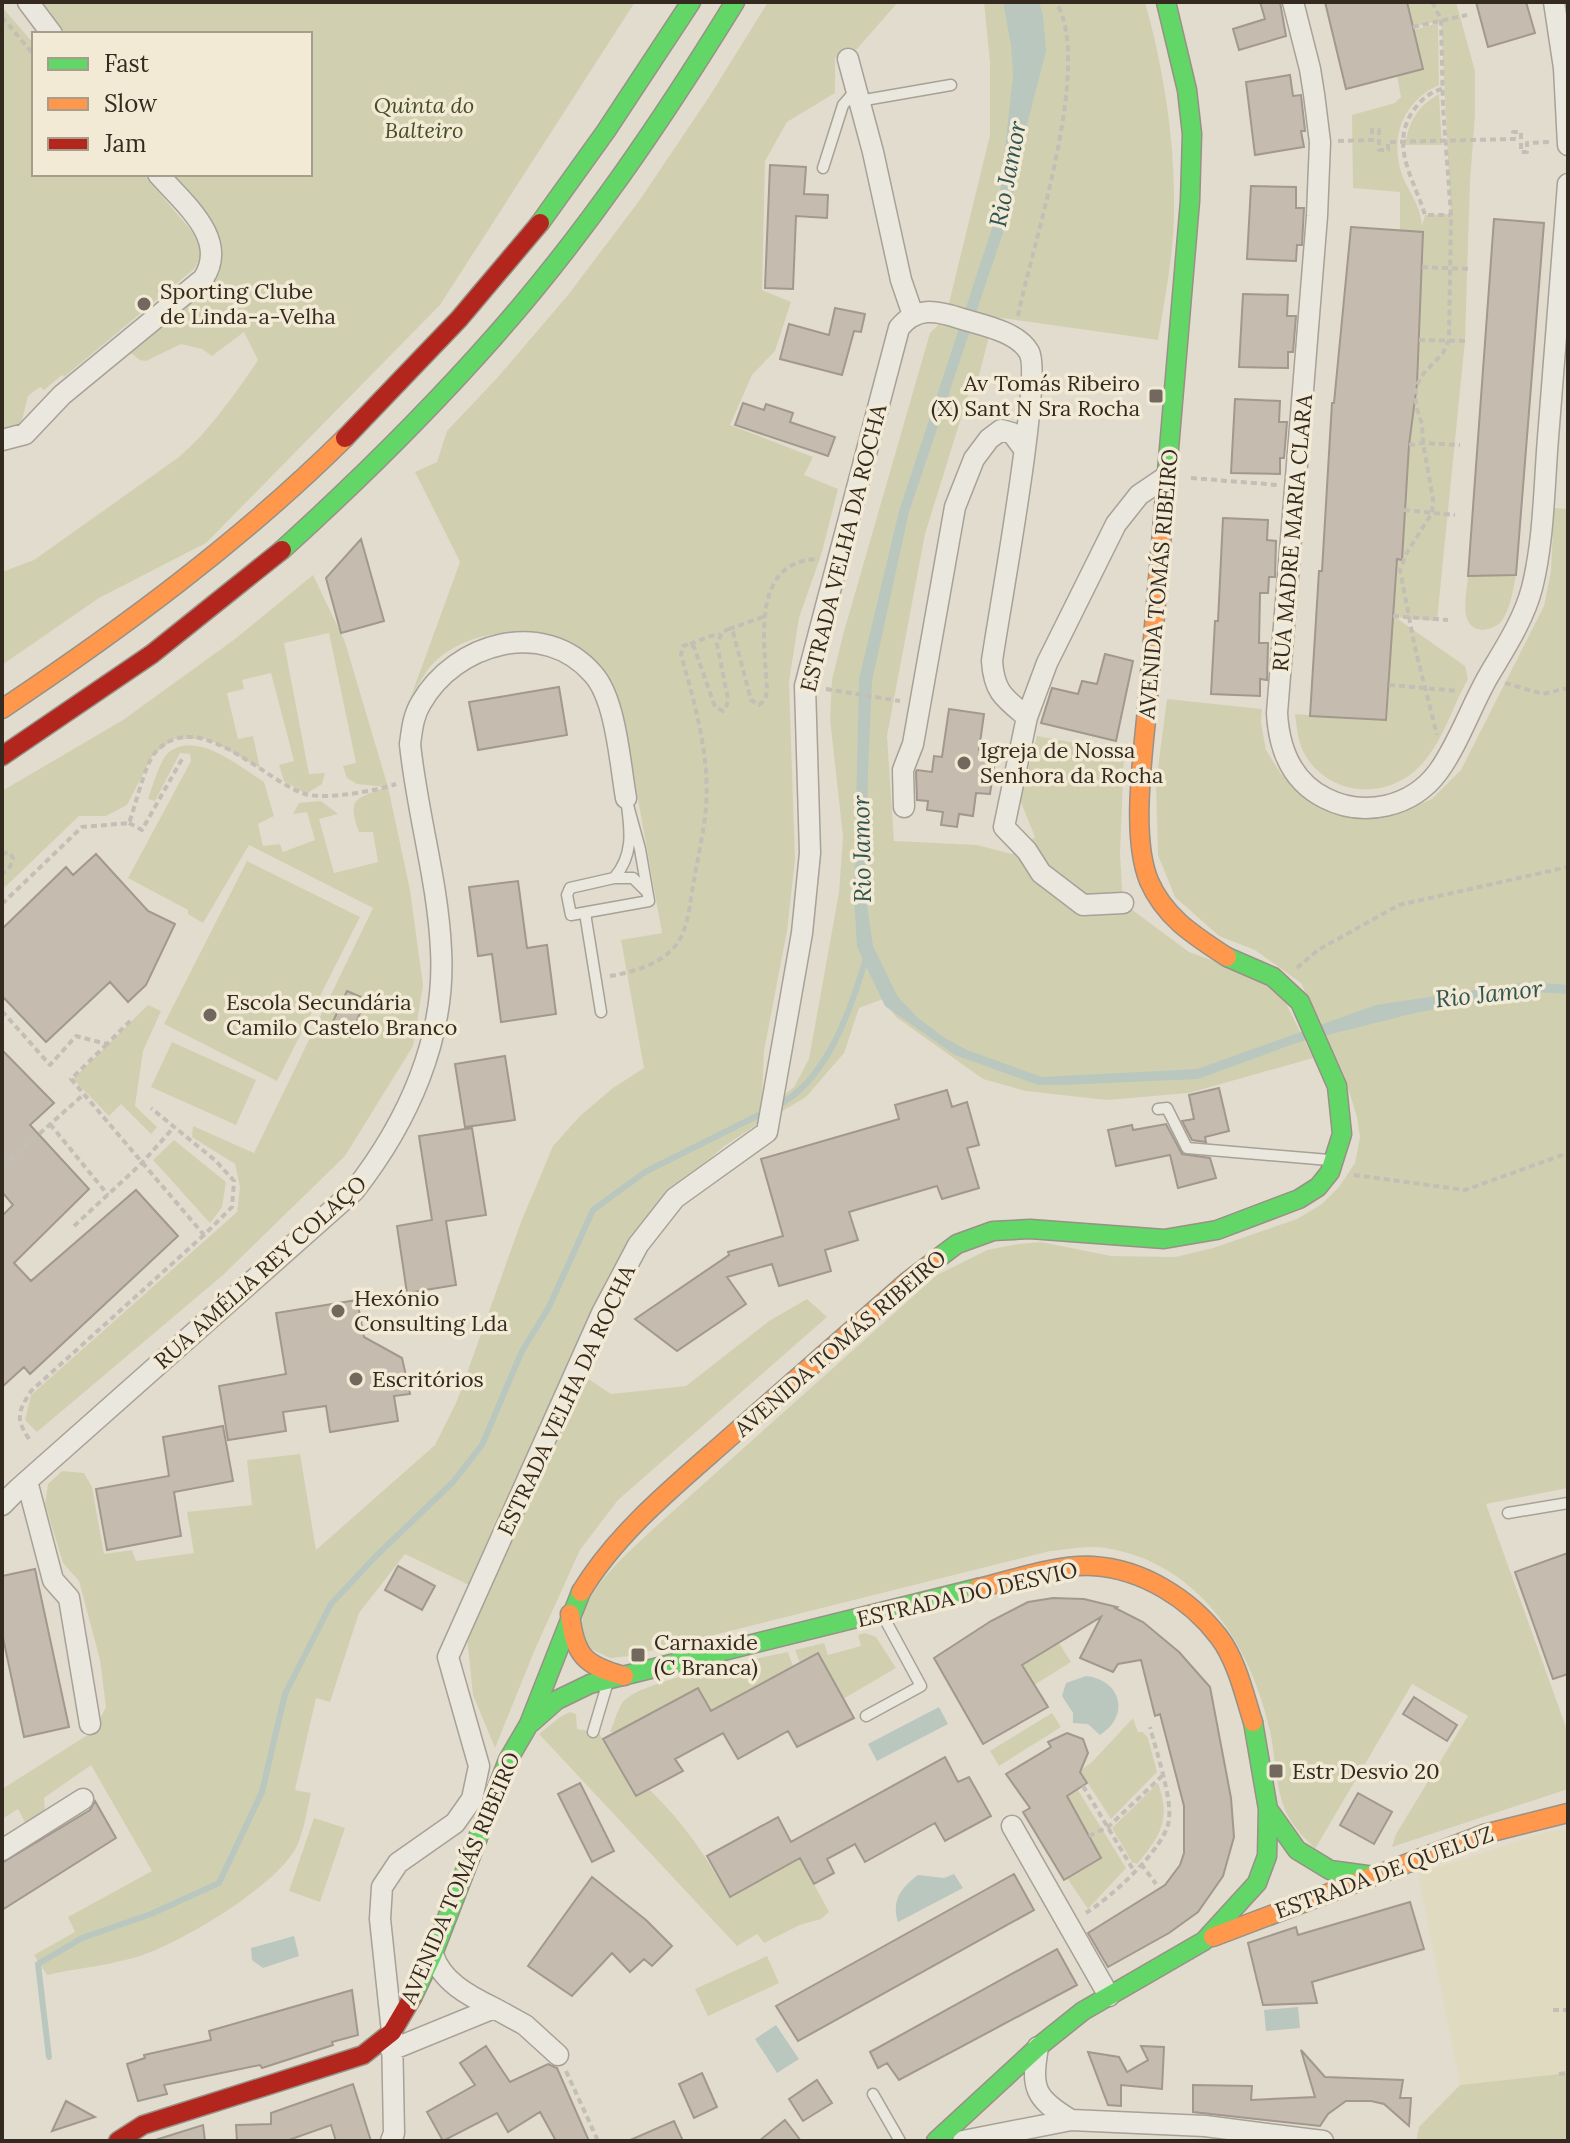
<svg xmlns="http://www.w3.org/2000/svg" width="1570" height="2143" viewBox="0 0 1570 2143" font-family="Lora,serif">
  <rect width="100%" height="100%" fill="#e2dcce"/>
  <path fill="#e0dac0" d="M1568 1829V2073L1460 2085 1418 1874 1550 1831Z"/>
  <path fill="#d0d0b1" d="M42 2H635L440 305 206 543 99 598 2 665V572L34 560 179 457C211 429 234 395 258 360L244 332 212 356 202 349 181 344 146 361 140 360 131 353V347L209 285C242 246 196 205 172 174H310V34H66Z
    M768 2H898L857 49 835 58V93L787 122 765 161 762 290 791 302 775 351 752 375 730 425 813 457 804 475 838 489 822 552 799 618 789 682 795 859 787 931 764 1051 761 1122 723 1147 660 1203 471 1586 405 1554 359 1613 330 1702 316 1698 295 1790 311 1793C307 1810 304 1830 297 1846 278 1885 184 1941 143 1955 113 1965 78 1968 47 1975L34 1955 75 1932 68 1917 152 1871 91 1765 44 1798 45 1812 26 1824 18 1809 2 1819V1789L94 1731 106 1707 100 1660 79 1581 63 1563 45 1504 48 1484 62 1471 84 1473 92 1487 104 1554 132 1550 136 1561 194 1553 187 1512 252 1505 247 1460 300 1454 316 1550 435 1445 457 1401 521 1222 553 1146 580 1116 613 1088 644 1068 621 940 662 933 621 705C612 685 602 663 582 651 538 623 465 626 429 668 422 677 416 689 410 699L460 562 415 472 437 462 447 431 497 378 568 295 639 201 709 97Z
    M984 2H1145C1164 70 1175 140 1174 210 1174 253 1165 297 1158 340L994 317 976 387 971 386 925 534 887 736 894 841 977 845 1012 854 1035 837 1020 800 1037 736 1124 752 1120 854 1123 903 1189 952 1250 974 1281 993 1313 1058 1189 1093 1107 1100 1026 1091 983 1079 896 1017 883 999 859 1008 844 1053 806 1097 779 1113 778 1100 794 1087 809 1059 839 892 843 837 830 719 832 680 843 635 930 333 940 323 949 303 990 135V63Z
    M1407 2H1456L1475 71V115L1470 182 1465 341 1437 621 1395 617 1465 666 1468 679C1452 707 1443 742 1421 765 1389 800 1331 798 1305 755 1298 743 1297 728 1295 714L1387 720 1395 576 1368 556 1401 560 1409 445 1417 384 1423 233 1400 231V192L1353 188 1352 115 1395 103 1401 97 1397 76 1423 69 1414 30 1438 23 1439 85C1406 100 1391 132 1400 168 1405 189 1420 200 1422 226L1425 215 1451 214 1441 20 1413 27Z
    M2 7 34 44V174H143L196 236 203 254 194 269 64 377 62 375 44 390 40 387 28 396 22 420 17 427 2 433Z
    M1439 94 1442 145H1405C1409 121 1417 107 1439 94Z
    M1554 508 1568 509V1488L1486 1504 1568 1733V1789L1392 1847 1396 1834 1468 1716 1412 1684 1315 1849C1307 1840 1297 1831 1291 1821 1275 1797 1276 1759 1270 1731 1251 1645 1198 1562 1105 1548 1088 1545 1067 1550 1050 1551L630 1656 610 1658 589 1648C587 1641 582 1631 582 1624 585 1588 628 1553 652 1530L937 1275 987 1250 1018 1244 1041 1242 1111 1256 1175 1257 1213 1248 1297 1219 1322 1204 1339 1187 1355 1163 1360 1137 1357 1117 1344 1075 1301 983 1255 950 1219 936 1175 897 1158 855 1156 783 1167 699 1262 709 1261 723 1266 750 1281 774 1313 803 1351 817 1391 816 1432 799 1461 770 1544 606 1551 571Z
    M313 575 345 642 388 787 410 890 423 985 413 1046 345 1156 223 1275 37 1432 25 1420 31 1395 237 1212 240 1187 235 1164 192 1137 193 1126 254 1153 373 908 249 845 203 923 188 914V910L128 878 191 761 190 754 180 753 155 801 148 799C152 788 160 760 168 753 196 729 240 767 264 782L274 816 258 824 263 846 280 844 283 852 315 840 307 812 293 814 299 803 321 801 338 814 319 819 334 873 378 862 373 832H359C346 797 357 799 386 787L357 784 347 778 343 766 356 763 329 633 284 643 309 774 325 773 322 784 306 794 284 781 279 765 294 761 271 673 242 680 244 689 227 693 238 739 253 736 260 768 208 739H174L153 755 127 805 106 816H79L2 890V791L123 720 235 639Z
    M1516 575C1513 590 1510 612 1500 623 1496 627 1487 630 1482 630 1457 628 1467 593 1468 576Z
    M247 861 360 917 277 1081 164 1024Z
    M148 1005 161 1011 143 1051 135 1106 157 1127 151 1134 121 1104 109 1116 73 1079Z
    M172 1042 256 1080 236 1125 151 1087Z
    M174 1140 226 1182 222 1207 210 1223 153 1160Z
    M807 1299 827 1317 618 1500 580 1550 536 1647 495 1748 473 1695 467 1637 587 1378 611 1394 686 1386 769 1321Z
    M865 1633 876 1637 896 1668 843 1699 818 1653 800 1663 795 1650 824 1643 828 1655 861 1646 858 1635Z
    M1059 1643 1071 1662 1034 1685 1022 1665Z
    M788 1652 793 1666 711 1711 698 1688 618 1732H610C614 1723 617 1711 622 1703 639 1680 756 1659 788 1652Z
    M570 1712 576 1714 577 1729 599 1733 636 1795 650 1790C683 1822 707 1857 729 1897L800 1858 829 1912 821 1919 800 1925 764 1943 757 1934 737 1946 539 1734 560 1717Z
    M1052 1713 1061 1727 999 1766 990 1751Z
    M1133 1718 1138 1732H1143L1148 1738 1157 1772 1111 1819 1080 1771 1092 1762Z
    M1068 1774 1126 1868 1088 1909 1067 1878 1101 1858 1064 1790 1031 1808 1025 1801Z
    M1158 1783C1171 1819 1161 1836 1137 1864L1132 1862 1112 1828Z
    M314 1818 345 1828 320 1902 289 1891Z
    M767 1956 779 1983 708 2016 695 1989Z
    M1568 2073V2141H1416L1419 2127 1460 2085Z"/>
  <path fill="#b9c7bf" d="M1003 2H1039L1043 15 1046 51 1020 152 1010 212 909 512 872 681 868 772 866 897 873 946 898 997 918 1018 945 1038 967 1050 1042 1077 1197 1069 1376 1005 1528 982 1568 985V994L1533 992 1419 1012 1299 1042 1198 1079 1062 1085H1038L955 1055 885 1006 857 947 854 898 859 679 899 511 998 210 1013 76 1011 45Z
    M1086 1676C1122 1680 1130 1716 1100 1735L1088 1724 1073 1723V1713L1062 1696 1066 1683Z
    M939 1707 948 1724 877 1761 868 1744Z
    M954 1874 963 1888 898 1922C891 1900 901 1888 918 1875L944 1878Z
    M294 1936 299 1956 263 1968 252 1960 251 1948Z
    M1298 2007 1300 2028 1266 2031 1264 2010Z
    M776 2025 799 2059 777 2073 755 2039Z"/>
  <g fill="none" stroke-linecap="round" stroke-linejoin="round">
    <path stroke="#b9c7bf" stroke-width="6" d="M775 1107C827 1082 851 1009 866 958
      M49 2057 38 1964 82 1938 151 1914 219 1883 262 1792 285 1694 331 1604 376 1556 453 1482 482 1445 522 1351 549 1307 593 1210 645 1172 765 1112"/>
  </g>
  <path fill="#c5bbaf" stroke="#a2988d" stroke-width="2" d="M1260 2H1280L1286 36 1239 50 1233 29 1265 19Z
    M1325 2H1407L1423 69 1346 89Z
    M1476 2H1526L1535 33 1488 47Z
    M1290 75 1293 96 1301 95 1305 131H1301L1304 147 1255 155 1246 82Z
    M770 165 806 167 804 194 828 195 827 218 796 216 793 289 765 288Z
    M1251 186 1296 187V208H1304L1302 245H1297L1296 261 1247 259Z
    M1494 219 1544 223 1516 575 1468 576Z
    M1351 227 1423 232 1417 384 1409 445 1402 560 1397 559 1386 720 1310 716 1319 571H1322L1332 403H1334Z
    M1243 294 1288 295 1287 316H1296L1293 352H1288V368L1239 367Z
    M835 308 865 314 861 332 854 331 842 375 780 359 789 324 829 335Z
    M1235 399 1280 401 1279 422H1287L1284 458H1280V474L1231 473Z
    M743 403 764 410 766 404 793 413 790 422 835 437 828 456 735 425Z
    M1223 518 1268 520 1267 540 1276 541 1275 577H1269L1268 593H1260L1259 643H1268L1267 680 1260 679V696L1211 694 1215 621H1218Z
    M361 539 384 621 341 633 326 578Z
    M1105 654 1133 661 1116 741 1041 723 1052 688 1078 694 1082 681 1097 684Z
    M559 687 567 735 478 750 469 702Z
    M949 709 984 714 979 750 996 753 990 794 976 793 973 816 959 814 957 827 941 825 943 812 927 810 928 801 917 800 916 772 917 770 932 772 934 756 942 757Z
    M96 854 148 911 175 924 146 985 128 1002 110 982 46 1042 2 996V929L66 867 73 875Z
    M518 881 527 948 547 945 556 1014 501 1022 492 954 478 956 469 887Z
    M347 991 366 999 350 1037 330 1028Z
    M2 1050 54 1103 30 1125 89 1189 14 1263 31 1281 136 1190 178 1236 30 1374 24 1367 2 1387V1216L13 1205 2 1192Z
    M505 1056 515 1120 465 1127 455 1064Z
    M1219 1088 1229 1131 1205 1137 1206 1142 1192 1140 1182 1121 1194 1119 1189 1095Z
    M947 1090 952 1107 967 1102 979 1145 967 1148 979 1188 942 1199 937 1186 849 1212 858 1240 825 1250 831 1271 779 1286 772 1264 727 1277 746 1304 677 1351 635 1319 729 1255 728 1252 783 1236 761 1159 899 1119 895 1105Z
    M1166 1124 1182 1154 1210 1158 1216 1178 1178 1188 1170 1155 1116 1166 1108 1130 1132 1125 1133 1130Z
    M472 1128 486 1215 446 1221 456 1285 407 1293 397 1226 432 1220 419 1136Z
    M357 1300 364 1337 402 1358 410 1394 394 1396 398 1421 330 1432 326 1406 283 1412 286 1431 228 1440 219 1386 286 1374 276 1313Z
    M223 1426 233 1481 174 1492 181 1536 107 1550 96 1489 169 1476 163 1437Z
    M1568 1553V1674L1553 1679 1515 1572Z
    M398 1566 435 1586 422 1610 385 1590Z
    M35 1569 69 1727 24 1737 2 1633V1576Z
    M1053 1598 1084 1599 1117 1607 1115 1608 1143 1622 1179 1652 1210 1687 1231 1798 1234 1837 1223 1876 1198 1912 1169 1933 1108 1967 1088 1933 1165 1885 1180 1865 1184 1853V1806L1160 1714 1155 1716 1141 1660 1118 1664 1113 1672 1080 1658 1101 1617 1022 1665 1048 1707 983 1744 934 1658 991 1621 1028 1602Z
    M818 1653 854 1718 797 1747 788 1731 738 1759 723 1733 675 1759 683 1771 636 1796 603 1739 698 1688 711 1711Z
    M1414 1697 1457 1725 1447 1741 1403 1714Z
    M1067 1733 1083 1739 1088 1753 1080 1772 1087 1783 1067 1796 1101 1858 1064 1880 1023 1812 1030 1808 1006 1774 1051 1747 1048 1742Z
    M945 1757 958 1782 969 1777 991 1816 945 1841 935 1823 865 1862 855 1844 827 1859 834 1873 814 1884 800 1858 730 1897 707 1856 778 1817 791 1842Z
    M580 1783 614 1851 592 1862 558 1794Z
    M1358 1793 1392 1812 1374 1844 1340 1825Z
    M95 1801 116 1838 2 1910V1863L90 1810Z
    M1014 1874 1034 1910 798 2041 776 2006Z
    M592 1877 646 1920 672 1946 652 1966 644 1959 630 1972 612 1953 572 1996 528 1966Z
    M1410 1902 1424 1949 1312 1982 1317 2003 1263 2005 1248 1943 1296 1927 1298 1935Z
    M1057 1949 1077 1985 899 2080 887 2063 878 2068 870 2052Z
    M352 1990 358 2035 332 2042 333 2045 262 2068 260 2065 164 2085 167 2094 138 2101 127 2064 145 2058 144 2055 211 2040 209 2031Z
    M486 2046 510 2082 548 2064 557 2068 589 2141H556L540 2112 508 2132 497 2113 443 2141 427 2112 475 2085 460 2063Z
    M1141 2046 1164 2047 1162 2089 1121 2085V2106L1108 2105 1088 2052 1119 2057 1127 2072 1148 2060Z
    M1301 2050 1325 2077 1403 2080 1400 2098H1411L1409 2126 1384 2104 1371 2101H1346L1328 2114 1320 2126 1193 2112V2085L1252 2086 1251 2100 1315 2097Z
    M702 2073 717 2107 694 2118 679 2084Z
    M817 2080 832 2103 803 2121 789 2099Z
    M353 2084 371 2141H336L331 2125 286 2141H237L236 2125 271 2124V2113Z
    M66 2101 95 2117 52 2131Z
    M785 2120 801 2141H759Z
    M674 2121 683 2141H628Z
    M203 2125 205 2141H152Z"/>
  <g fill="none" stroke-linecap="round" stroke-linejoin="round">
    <g stroke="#a7a197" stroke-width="13">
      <path id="lane" d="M859 101 951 85
        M823 168 843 105 856 90
        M626 798 640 849 649 901 571 915 567 895 570 888 614 878C635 854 630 828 626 798Z
        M614 878H633L646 891
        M585 913 601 1012
        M1158 1109 1167 1108 1187 1148 1329 1160
        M1508 1513 1568 1503
        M866 1716 921 1686 882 1614
        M593 1732 607 1685
        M873 2094 900 2141"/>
    </g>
    <g stroke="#a7a197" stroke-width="23">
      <path id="street" d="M28 2 52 34
        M1293 2 1310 69 1314 94 1320 142 1317 216 1277 713C1279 749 1291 781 1325 798 1364 818 1412 807 1438 772 1458 745 1472 704 1489 675 1505 648 1524 619 1532 588 1544 540 1544 487 1548 438 1555 353 1561 269 1568 184
        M1554 2 1564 68 1568 145
        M848 59 873 152 901 280 913 315
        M2 440 25 434 62 395 203 279C230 239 183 203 158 174
        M904 807 903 770 913 744 955 507 974 459 989 439 1001 430 1012 433 1024 449
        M1123 903 1083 905 1041 873 1027 851 1004 827 1027 717 1047 663 1116 524 1139 495 1167 476
        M27 1481 53 1580 69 1598 90 1724
        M2 1505 18 1489 354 1191C408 1122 446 1038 441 950 438 881 417 813 410 744 412 730 413 716 421 703 455 643 544 617 593 674 616 699 620 764 626 798
        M1012 1826 1109 1996
        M2 1850 83 1799
        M433 1954C441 1981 469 1996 494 2008
        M1038 2047C1031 2088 1034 2098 1071 2120L1205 2126 1323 2141
        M391 2050 494 2008 525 2025 558 2055
        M391 2141 394 2133 392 2032 380 1919 382 1887 398 1863 455 1823 472 1799 479 1766 448 1657 602 1313 638 1245 675 1198 767 1132 802 933 810 853 805 686 899 328C916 307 935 310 959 318 981 325 1017 331 1029 352 1043 376 998 617 992 661 994 692 1004 698 1027 717
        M963 2141 1071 2120"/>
    </g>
    <g stroke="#979186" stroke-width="21">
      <path id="fast" d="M1166 2 1187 90 1192 134 1190 201 1166 484
        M540 223 606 131 691 2
        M282 550C357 482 428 412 495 336 586 233 663 119 735 2
        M933 1262 957 1244 993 1231 1030 1229 1164 1239 1217 1230 1299 1199 1318 1187 1330 1172 1342 1134 1337 1086 1300 1002 1273 977 1227 957
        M1253 1722 1268 1809 1297 1850 1330 1870 1374 1876
        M531 1723 557 1700 590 1684 978 1588
        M412 1998 433 1954 508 1760 529 1724 581 1592
        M936 2141 1038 2047 1083 2011 1204 1941 1257 1883 1267 1856 1268 1809"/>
    </g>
    <g stroke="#979186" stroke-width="21">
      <path id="slow" d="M1166 484C1160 556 1154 627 1148 698 1144 749 1130 835 1149 881 1165 918 1195 936 1227 957
        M2 709C123 628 241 541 345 438
        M978 1588C1012 1580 1057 1564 1093 1566 1142 1569 1189 1598 1219 1637 1237 1661 1244 1694 1253 1722
        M581 1592C617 1532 677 1484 729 1438 789 1386 848 1333 908 1281L933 1262
        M570 1614C575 1656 584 1665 624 1676
        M1374 1876 1484 1834 1568 1813
        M1213 1937 1374 1876"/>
    </g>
    <g stroke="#979186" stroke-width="21">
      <path id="jam" d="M345 438 459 319 540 223
        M2 756 152 654 282 550
        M118 2141 143 2125 363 2055 392 2032 412 1998"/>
    </g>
    <path stroke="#c3beb6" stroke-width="4" stroke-dasharray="6 4" stroke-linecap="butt" d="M1432 2 1441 19 1443 107 1451 215 1449 340 1443 353 1423 374 1416 387V406L1422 424 1423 443 1433 499 1432 513 1406 554 1400 570 1415 648 1437 735
      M2 17 34 55
      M1413 27 1467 15
      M1442 89C1429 92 1421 100 1413 111 1389 146 1415 181 1425 215H1451
      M1338 141 1372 140V130H1379V150H1388V142L1514 139 1513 132H1521V152H1527V143L1551 142
      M1422 267 1472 269
      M1018 316C1032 245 1094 64 1056 2
      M1419 340 1467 341
      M1409 445 1423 443 1460 445
      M1191 478 1278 485
      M1404 510 1455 515
      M1393 616 1448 620
      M729 629 765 616
      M690 644 719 633
      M1505 683 1543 694 1568 688
      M1389 685 1458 691
      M826 689 900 701
      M129 823 142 830 182 759
      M2 854 9 852 13 858 10 867 2 874
      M2 904 82 827 129 823C135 807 145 765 154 754 196 703 264 781 305 794 326 800 375 791 396 784
      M1297 968 1318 950 1399 905 1568 867
      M610 976C633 972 660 965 676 945 689 929 690 900 694 880 698 856 704 831 706 807 710 756 695 704 681 655L683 646 689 644 694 647 715 707 723 711 727 705 728 699 717 644 722 632 729 629 733 632 751 700 759 705 765 700 767 691C765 644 749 560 819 559
      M2 1011 50 1065 76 1036 107 1044 132 1019
      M107 1044 71 1079 204 1235 232 1207 234 1181 216 1161 151 1108
      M50 1124 108 1195
      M2 1167 83 1095
      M1354 1175 1465 1190 1568 1153
      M74 1226 141 1164 174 1127
      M29 1439C15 1418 18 1412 31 1391L204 1235
      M1083 1786 1134 1871
      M1089 1836 1108 1827 1162 1776
      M1141 1864 1156 1884
      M1086 1913C1110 1898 1165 1849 1169 1820 1172 1797 1156 1751 1150 1727
      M1553 2010H1568
      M566 2071 598 2141
      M1559 2074 1568 2073"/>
    <use href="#lane" stroke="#eae7df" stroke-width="10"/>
    <use href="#street" stroke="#eae7df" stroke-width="20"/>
    <use href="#fast" stroke="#63d668" stroke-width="18"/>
    <use href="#slow" stroke="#ff974d" stroke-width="18"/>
    <use href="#jam" stroke="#b3261e" stroke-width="18"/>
  </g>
  <g fill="#72685d" stroke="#f2ead5" stroke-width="3">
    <circle cx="144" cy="304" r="8"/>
    <rect x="1148" y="388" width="16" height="16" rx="4"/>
    <circle cx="964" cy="763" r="8"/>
    <circle cx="210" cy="1015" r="8"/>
    <circle cx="338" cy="1311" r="8"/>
    <circle cx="356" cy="1379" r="8"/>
    <rect x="630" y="1647" width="16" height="16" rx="4"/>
    <rect x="1268" y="1763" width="16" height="16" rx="4"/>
  </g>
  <g text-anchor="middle" stroke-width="7" stroke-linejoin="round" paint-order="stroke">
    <g font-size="22" font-style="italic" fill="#455028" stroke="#f2ead5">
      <text x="424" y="113">Quinta do<tspan x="424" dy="25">Balteiro</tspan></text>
    </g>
    <g font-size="22" fill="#352a20" stroke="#f2ead5" text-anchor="start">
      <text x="160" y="299">Sporting Clube<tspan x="160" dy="25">de Linda-a-Velha</tspan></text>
      <text x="1140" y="391" text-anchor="end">Av Tomás Ribeiro<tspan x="1140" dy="25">(X) Sant N Sra Rocha</tspan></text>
      <text x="980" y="758">Igreja de Nossa<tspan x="980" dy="25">Senhora da Rocha</tspan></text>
      <text x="226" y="1010">Escola Secundária<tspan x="226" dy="25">Camilo Castelo Branco</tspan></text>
      <text x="354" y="1306">Hexónio<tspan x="354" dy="25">Consulting Lda</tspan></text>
      <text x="372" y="1387">Escritórios</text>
      <text x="654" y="1650">Carnaxide<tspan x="654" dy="25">(C Branca)</tspan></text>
      <text x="1292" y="1779">Estr Desvio 20</text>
    </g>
    <g font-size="22" fill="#352a20" stroke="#f2ead5">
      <text transform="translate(1292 533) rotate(-85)" y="8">RUA MADRE MARIA CLARA</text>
      <text transform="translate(843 548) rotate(-76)" y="8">ESTRADA VELHA DA ROCHA</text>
      <text transform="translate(1158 584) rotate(-85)" y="8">AVENIDA TOMÁS RIBEIRO</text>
      <text transform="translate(260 1272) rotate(-42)" y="8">RUA AMÉLIA REY COLAÇO</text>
      <text transform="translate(840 1343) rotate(-41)" y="8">AVENIDA TOMÁS RIBEIRO</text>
      <text transform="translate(566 1400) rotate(-65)" y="8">ESTRADA VELHA DA ROCHA</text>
      <text transform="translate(967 1594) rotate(-13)" y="8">ESTRADA DO DESVIO</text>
      <text transform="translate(1384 1872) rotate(-20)" y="8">ESTRADA DE QUELUZ</text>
      <text transform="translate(460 1878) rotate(-67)" y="8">AVENIDA TOMÁS RIBEIRO</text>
    </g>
    <g font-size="24" font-style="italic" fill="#305452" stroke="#f2ead5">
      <text transform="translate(1008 174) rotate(-79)" y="8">Rio Jamor</text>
      <text transform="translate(862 849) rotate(-91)" y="8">Rio Jamor</text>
      <text transform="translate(1489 994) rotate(-6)" y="8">Rio Jamor</text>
    </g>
  </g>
  <rect width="1570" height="2143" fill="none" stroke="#352a20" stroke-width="8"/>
  <rect x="32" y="32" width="280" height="144" fill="#f2ead5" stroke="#a69d8d" stroke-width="2"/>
  <rect x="48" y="58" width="40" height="12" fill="#63d668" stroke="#a69d8d" stroke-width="2"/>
  <text x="104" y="72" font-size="24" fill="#352a20">Fast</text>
  <rect x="48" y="98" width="40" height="12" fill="#ff974d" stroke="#a69d8d" stroke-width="2"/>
  <text x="104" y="112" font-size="24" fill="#352a20">Slow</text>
  <rect x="48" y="138" width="40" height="12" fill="#b3261e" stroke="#a69d8d" stroke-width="2"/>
  <text x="104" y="152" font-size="24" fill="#352a20">Jam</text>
</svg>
